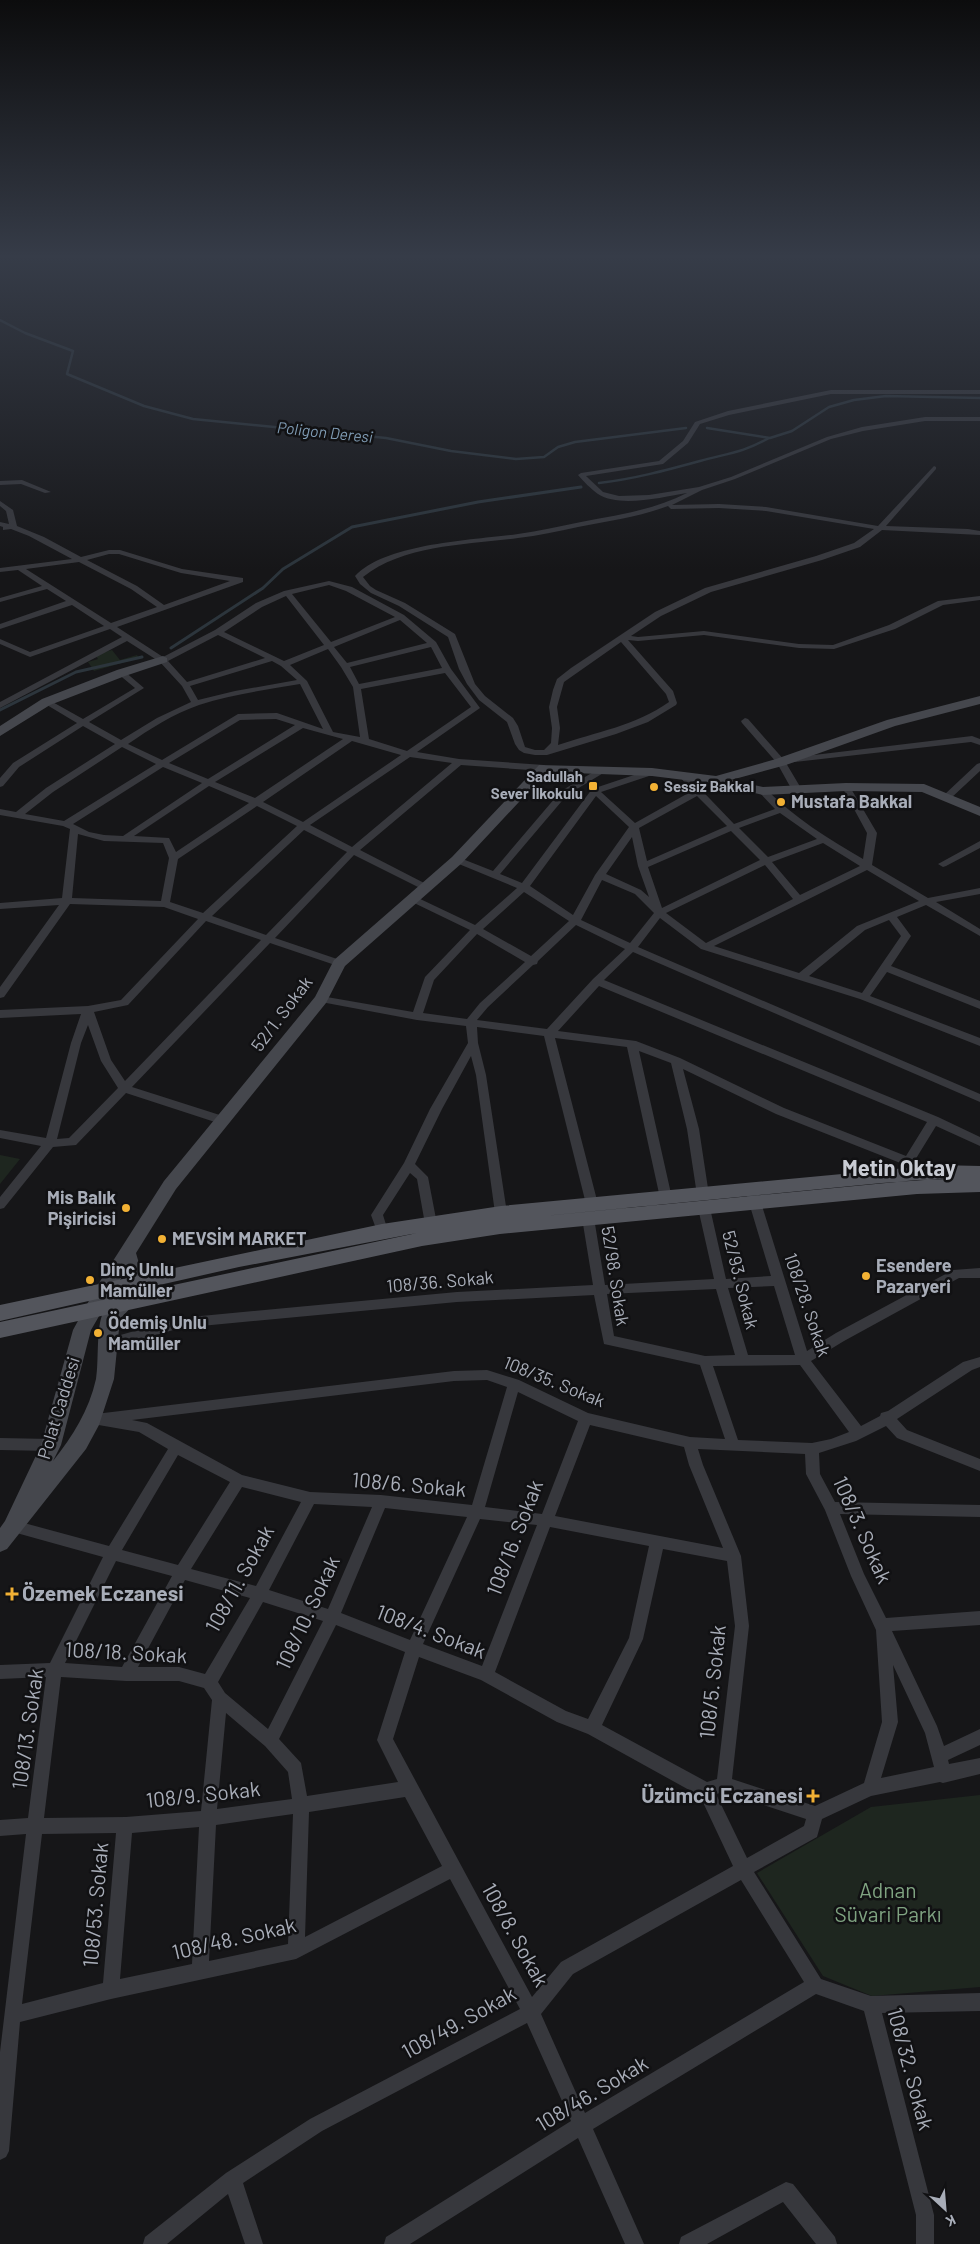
<svg xmlns="http://www.w3.org/2000/svg" width="980" height="2244" viewBox="0 0 980 2244" font-family="Barlow,sans-serif">
  <rect width="100%" height="100%" fill="#161618"/>
  <path fill="#1e261f" d="M112 650 120 660 137 655 139 658 94 671 88 662 98 659 95 655Z
    M0 1155 20 1159 0 1184Z
    M980 1795V1987L872 1996 823 1976 757 1873 871 1807Z"/>
  <g fill="none" stroke-linecap="round" stroke-linejoin="round">
    <path stroke="#2c353c" stroke-width="2.5" d="M0 320 25 333 73 351 67 374 144 406 193 419 386 438 451 451 516 459 544 457 558 447 575 442 686 428
      M707 428 770 438 792 431 829 407 854 400 886 396 980 398
      M599 483C634 479 667 470 700 461 729 453 742 453 769 438"/>
    <path stroke="#2c353c" stroke-width="3" d="M171 648 263 588 283 569 352 527 478 502 581 487
      M0 710 76 672 142 657"/>
    <path fill="#37383d" fill-rule="evenodd" d="M831 390H980V394H831L729 415 700 424 688 443 663 464 586 476 603 492 619 496 649 495 699 487 731 477 827 437 862 427 925 417H980V421H925L863 431 831 439 735 479 702 490 672 505 719 504 766 507 878 526 934 466 936 467V469L886 526 968 529 980 531V535L882 530 860 547 822 560 711 592 661 616 631 636 638 637 704 631 799 644 833 645 889 625 938 601 980 596V600L943 605 895 629 834 649 799 648 704 635 638 641 628 640 673 691 677 703 676 705 648 722 616 734 547 755H535L524 753 519 750 515 744 507 722 479 700 467 684 459 669 448 637 399 606 371 593 360 584 355 576C386 543 474 540 518 534 539 531 560 526 581 522 617 515 654 510 687 493 663 497 619 508 598 494 591 489 583 481 578 475L581 473 659 461 683 441 695 422 728 411ZM668 506 671 509 719 508 766 511 874 529 854 543 816 556 705 588 655 612 571 668 557 679 553 690 549 707 552 728 551 743 544 750H535L525 747 518 726 513 718 485 696 475 684 455 634 405 603 376 590 370 586 363 577C405 544 467 545 518 538 538 536 558 531 578 527 608 521 639 517 668 506ZM621 642 666 694 669 702C635 726 596 732 558 745L560 728 557 707 564 682Z
      M0 481 22 480 51 492 45 493 21 484 0 485Z
      M0 501 13 510 17 526 44 537 81 557 109 550H120L182 569 243 578V582L117 627 163 657 215 630 256 603 284 591 329 581 352 587 404 615 436 642 451 669 480 708 417 752 459 759 544 765 548 768 544 771 461 765 360 850 428 885 430 887 428 889H422L354 855 275 938 343 961 344 963 343 965H335L270 943 132 1087 226 1117 228 1120 226 1123H218L126 1093 76 1145 53 1147 4 1208 0 1209V1197L41 1146 0 1138V1130L46 1138 71 1043 81 1014 0 1018V1010L88 1006 121 1000 198 919 164 907 70 904 4 997 0 998V987L59 905 0 909V903L62 898 70 829 63 826 0 815V809L16 812 46 788 115 744 83 726 19 767 3 786 0 787V778L13 763 77 723 42 702 46 699 49 700 83 719 135 688 117 673 124 671 144 688 89 722 121 740 157 718 191 702 182 686 160 662 127 641 0 708V702L122 637 110 629 30 657 0 644V639L30 652 104 626 72 605 0 629V624L66 601 47 589 0 602V598L42 586 18 570 0 572V568L72 559 29 536 11 529 3 530V527L0 526V522L9 524 6 511 0 506ZM109 554H119L181 573 230 581 164 605 137 586 87 560ZM79 562 131 589 157 607 111 623 26 569ZM329 585 346 591 395 617 331 642 292 594ZM286 596 324 645 284 661 224 632 262 607ZM400 620 427 643 347 663 334 647ZM218 635 265 658 187 682 168 661ZM431 647 442 668 359 684 350 667ZM328 649 341 667 353 687 360 737 333 732 307 681 290 665ZM272 661 281 666 297 680 235 691 198 700 190 686ZM445 673 471 707 407 751 369 739 361 689ZM300 684 323 729 277 713 238 714 162 760 128 744C150 729 173 714 199 705 232 694 266 690 300 684ZM276 719 295 725 208 779 169 763 240 720ZM303 728 343 739 255 798 215 782ZM352 741 401 755 303 822 263 802ZM122 747 156 764 64 821 25 814 53 792ZM410 757 452 763 352 847 310 825ZM163 767 202 783 123 836 104 835 89 832 73 824ZM209 786 249 803 176 852 169 838 134 836ZM257 806 297 826 203 913 170 902 178 859ZM304 830 347 852 266 935 212 916ZM78 834 104 841 163 843 169 858 161 901 72 898ZM206 921 261 940 125 1081 111 1060 94 1012 128 1005ZM88 1025 101 1061 118 1088 69 1138 57 1139 81 1043Z
      M745 718 748 719 785 761 789 758 972 736 980 739V745L971 742 786 763 802 790 797 793 792 790 777 763 742 723 741 721Z
      M980 763V771L950 799H944V795L977 764Z
      M602 767 605 768V772L567 795 500 874 522 883 592 789 652 769 655 770V774L601 792 635 823 692 791 680 777 684 774 687 775 734 824 775 809 758 791 763 788 766 789C794 818 829 839 863 859L867 833 842 787 846 784 850 787 877 833 872 865 928 898 980 888V894L936 902 980 929V936L926 905 897 917 911 936 891 966 980 1001V1009L887 972 870 996 980 1038V1046L860 999 701 949 660 918 638 947 980 1094V1102L633 952 604 980 938 1117 980 1137V1146L936 1126 912 1165 908 1166 776 1114 683 1069 699 1129 709 1195 707 1198H699L697 1195 687 1129 671 1063 639 1051 672 1198 670 1201H662L660 1198 627 1047 555 1038 598 1204 596 1207H588L586 1204 544 1036 477 1027 478 1043 486 1075 507 1213 505 1216H497L495 1213 476 1075 471 1056 442 1109 415 1164 428 1177 437 1224 435 1227H427L425 1224 417 1179 410 1173 383 1215 388 1231 386 1234H378L371 1215 404 1163 430 1109 468 1043 466 1026 417 1020 321 1002 316 999 321 996 413 1012 425 977 470 930 410 901 408 899 410 897H416L475 925 517 888 454 862V858H460L493 871 561 791ZM596 796 629 827 595 875 573 915 530 886ZM697 796 727 826 647 861 639 828ZM780 813 817 839 768 857 739 828ZM731 831 760 860 662 908 648 867ZM632 837 638 866 649 897 641 890 606 874ZM823 843 860 866 800 895 772 862ZM765 865 793 899 706 943 666 913ZM867 870 919 901 857 926 799 973 714 946ZM602 880 635 894 654 913 630 943 581 920ZM524 892 569 921 531 956 483 929ZM889 920 901 936 862 993 809 976 865 930ZM576 925 625 949 593 979 547 1029 477 1020 488 1007 533 965 537 964 538 961ZM477 934 525 962 480 1003 467 1019 423 1013 434 980ZM599 986 927 1122 906 1156 784 1108 680 1058 636 1041 558 1031Z
      M980 841V848L946 866 943 867 938 864Z
      M753 1192 757 1193 759 1196 807 1351 836 1333 953 1270 980 1268V1278H959L844 1341 811 1361 861 1426 880 1416 881 1413 888 1411 963 1362 980 1357V1367L972 1370 897 1419 907 1430 980 1459V1471L897 1438 886 1426 856 1441 819 1453 820 1474 835 1502 980 1505V1517L840 1514 864 1574 886 1618 980 1611V1625L892 1631 937 1726 944 1746 980 1729V1745L948 1760 949 1764 980 1758V1774L943 1783 940 1782 871 1796 822 1819 817 1837 754 1872 821 1979 871 1996 980 1993V2011L882 2013 934 2215V2244H916V2215L864 2011 816 1994 593 2129 644 2244H625L578 2138 410 2244H384L386 2237 571 2121 527 2023 322 2131 243 2183 263 2244H245L228 2194 167 2244H143L145 2237 226 2173 310 2119 520 2009 450 1879 296 1959 111 1999 20 2022 9 2151 6 2157 0 2160V2052L26 1834 0 1836V1820L28 1818 46 1677 0 1679V1665L50 1663 103 1557 13 1532 8 1530 6 1526 8 1522 13 1520 109 1546 168 1449 139 1432 87 1423 85 1419 87 1415 454 1371 487 1370 519 1380 588 1413 690 1437 725 1439 700 1365 604 1344 594 1295 457 1302 180 1328 108 1349 103 1348 102 1344 103 1340 180 1318 457 1292 593 1285 582 1218 584 1215H592L594 1218 605 1285 714 1279 698 1208 700 1205H708L710 1208 726 1279 771 1276 747 1196 749 1193ZM774 1286 795 1355H748L728 1288ZM716 1289 735 1355 705 1356 614 1336 607 1294ZM800 1365 849 1432 831 1439 812 1443 738 1440 713 1366ZM487 1380 507 1387 472 1505 381 1495 310 1492 242 1475 147 1423 132 1420 454 1381ZM518 1392 578 1421 542 1514 485 1507ZM590 1425 684 1447 689 1465 723 1548 555 1516ZM698 1449 805 1454 806 1474 825 1510 851 1576 876 1630 882 1722 864 1783 815 1806 732 1779 749 1626 741 1556 703 1465ZM178 1455 230 1482 178 1565 122 1550ZM242 1487 301 1502 256 1586 191 1569ZM314 1504 372 1507 328 1609 269 1590ZM385 1508 467 1517 410 1640 341 1613ZM480 1519 537 1525 482 1666 423 1644ZM550 1527 649 1546 629 1638 588 1719 566 1711 495 1672ZM663 1549 727 1561 735 1626 717 1779 707 1782 602 1725 643 1639ZM116 1561 172 1576 122 1667 65 1663ZM185 1580 250 1598 205 1674 179 1667H138ZM263 1602 323 1621 268 1729 225 1693 218 1682ZM336 1625 405 1652 377 1740 398 1782 307 1796 301 1763 279 1739ZM419 1657 481 1680 557 1722 588 1734 700 1796 733 1866 561 1962 532 1997 393 1739ZM893 1665 925 1733 934 1767 881 1778 898 1722ZM61 1677 126 1681H179L204 1688 212 1700 201 1811 126 1817 44 1818ZM226 1713 265 1746 288 1772 292 1799 217 1809ZM724 1792 806 1819 804 1826 747 1858 716 1794ZM405 1797 442 1866 305 1937 309 1812ZM293 1814 288 1944 209 1961 216 1825ZM199 1827 192 1964 120 1979 132 1833ZM116 1833 103 1983 22 2004 42 1834ZM741 1880 804 1982 585 2113 541 2014 573 1974Z
      M0 1438 51 1439 56 1441 58 1445 56 1449 51 1451 0 1450Z
      M786 2182 793 2184 835 2237 837 2244H816L783 2202 707 2244H679L681 2237Z"/>
    <path fill="#45474d" fill-rule="evenodd" d="M163 656 167 658V662L125 676 50 705 0 736V726L42 699 117 670Z
      M980 696V704L895 726 786 765 731 780 763 787 846 783 924 784 980 807V816L922 792 846 791 763 795 717 784 652 776 547 772 462 863 345 966 326 1003 176 1189 136 1253 140 1267 157 1275 160 1280 157 1285 151 1287 126 1276 124 1273 91 1330 61 1445 53 1461C73 1436 89 1410 96 1379 99 1362 96 1327 103 1313 109 1303 123 1292 134 1296L137 1301 120 1319 114 1379 99 1425 86 1449 7 1549 0 1552V1528L5 1521 41 1445 73 1330 97 1286 164 1181 315 997 334 960 452 857 539 765 652 768 716 776 776 759 887 720Z"/>
    <path fill="#53555c" fill-rule="evenodd" d="M938 1165 980 1166V1192L917 1194 500 1234 422 1246 0 1338V1322L417 1233 239 1267 0 1321V1305L382 1224 501 1206ZM938 1179H954L917 1180 523 1218 882 1183Z"/>
  </g>
  <linearGradient id="sky" x2="0" y2="1"><stop stop-color="#0c0c0d"/><stop offset="0.45" stop-color="#363c48"/><stop offset="1" stop-color="#363c48" stop-opacity="0"/></linearGradient>
  <rect width="980" height="570" fill="url(#sky)"/>
  <g fill="#f2b134" stroke="#111113" stroke-width="2">
    <rect x="588" y="781" width="10" height="10" rx="2.5"/>
    <circle cx="654" cy="787" r="5"/>
    <circle cx="781" cy="802" r="5"/>
    <circle cx="126" cy="1208" r="5"/>
    <circle cx="162" cy="1239" r="5"/>
    <circle cx="866" cy="1276" r="5"/>
    <circle cx="90" cy="1280" r="5"/>
    <circle cx="98" cy="1333" r="5"/>
    <path d="M9.5 1586.5h5v5h5v5h-5v5h-5v-5h-5v-5h5z"/>
    <path d="M810.5 1788.5h5v5h5v5h-5v5h-5v-5h-5v-5h5z"/>
  </g>
  <g text-anchor="middle" stroke-width="5" stroke-linejoin="round" paint-order="stroke">
    <g font-size="15" font-weight="bold" fill="#a8adb8" stroke="#111113" text-anchor="end">
      <text x="583" y="782">Sadullah<tspan x="583" dy="17">Sever İlkokulu</tspan></text>
      <text x="664" y="792" text-anchor="start">Sessiz Bakkal</text>
    </g>
    <g font-size="16" font-style="italic" fill="#7f9bb3" stroke="#111113">
      <text transform="translate(325 432) rotate(6)" y="6">Poligon Deresi</text>
    </g>
    <g font-size="18" font-weight="bold" fill="#a8adb8" stroke="#111113" text-anchor="start">
      <text x="791" y="808">Mustafa Bakkal</text>
      <text x="116" y="1204" text-anchor="end">Mis Balık<tspan x="116" dy="21">Pişiricisi</tspan></text>
      <text x="172" y="1245">MEVSİM MARKET</text>
      <text x="876" y="1272">Esendere<tspan x="876" dy="21">Pazaryeri</tspan></text>
      <text x="100" y="1276">Dinç Unlu<tspan x="100" dy="21">Mamüller</tspan></text>
      <text x="108" y="1329">Ödemiş Unlu<tspan x="108" dy="21">Mamüller</tspan></text>
    </g>
    <g font-size="18" fill="#a8adb8" stroke="#111113">
      <text transform="translate(282 1014) rotate(-53)" y="6">52/1. Sokak</text>
      <text transform="translate(615 1276) rotate(81)" y="6">52/98. Sokak</text>
      <text transform="translate(740 1280) rotate(76)" y="6">52/93. Sokak</text>
      <text transform="translate(440 1282) rotate(-5)" y="6">108/36. Sokak</text>
      <text transform="translate(807 1305) rotate(71)" y="6">108/28. Sokak</text>
      <text transform="translate(554 1382) rotate(22)" y="6">108/35. Sokak</text>
      <text transform="translate(59 1408) rotate(-73)" y="6">Polat Caddesi</text>
    </g>
    <g font-size="21" fill="#a8adb8" stroke="#111113">
      <text transform="translate(409 1485) rotate(5)" y="7">108/6. Sokak</text>
      <text transform="translate(862 1530) rotate(66)" y="7">108/3. Sokak</text>
      <text transform="translate(515 1538) rotate(-69)" y="7">108/16. Sokak</text>
      <text transform="translate(240 1579) rotate(-61)" y="7">108/11. Sokak</text>
      <text transform="translate(308 1613) rotate(-65)" y="7">108/10. Sokak</text>
      <text transform="translate(431 1632) rotate(21)" y="7">108/4. Sokak</text>
      <text transform="translate(126 1653) rotate(3)" y="7">108/18. Sokak</text>
      <text transform="translate(713 1682) rotate(-84)" y="7">108/5. Sokak</text>
      <text transform="translate(28 1729) rotate(-82)" y="7">108/13. Sokak</text>
      <text transform="translate(203 1795) rotate(-6)" y="7">108/9. Sokak</text>
      <text transform="translate(96 1905) rotate(-85)" y="7">108/53. Sokak</text>
      <text transform="translate(515 1935) rotate(61)" y="7">108/8. Sokak</text>
      <text transform="translate(234 1939) rotate(-13)" y="7">108/48. Sokak</text>
      <text transform="translate(459 2023) rotate(-29)" y="7">108/49. Sokak</text>
      <text transform="translate(910 2069) rotate(75)" y="7">108/32. Sokak</text>
      <text transform="translate(592 2094) rotate(-31)" y="7">108/46. Sokak</text>
    </g>
    <g font-size="21" font-weight="bold" fill="#a8adb8" stroke="#111113" text-anchor="start">
      <text x="22" y="1601">Özemek Eczanesi</text>
      <text x="803" y="1803" text-anchor="end">Üzümcü Eczanesi</text>
    </g>
    <g font-size="21" fill="#7fa381" stroke="#111113">
      <text x="888" y="1898">Adnan<tspan x="888" dy="24">Süvari Parkı</tspan></text>
    </g>
    <g font-size="22" font-weight="bold" fill="#c9ccd4" stroke="#111113">
      <text x="899" y="1176">Metin Oktay</text>
    </g>
  </g>
  <g transform="translate(945 2209) rotate(154)" stroke="#111113" stroke-width="4" paint-order="stroke">
  <path d="M0-4L9 19L0 12L-9 19Z" fill="#a8adb8"/>
  <text y="-8" font-size="14" font-weight="bold" text-anchor="middle" fill="#a8adb8">K</text>
  </g>
</svg>
